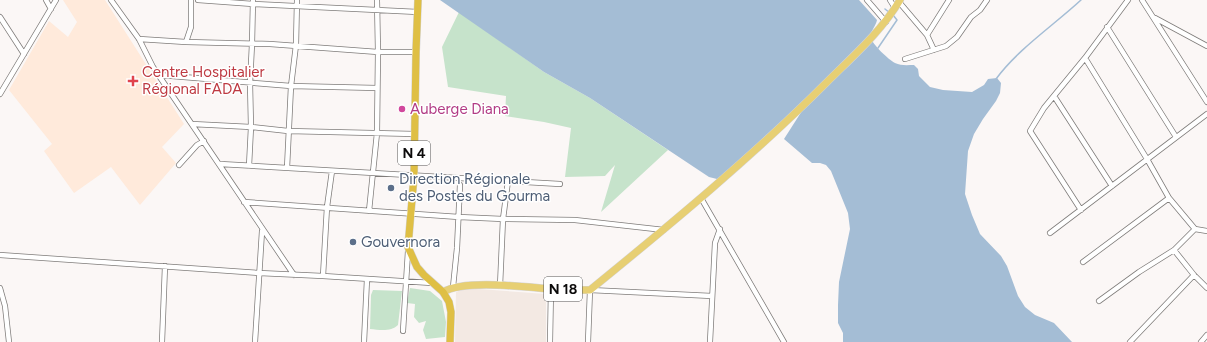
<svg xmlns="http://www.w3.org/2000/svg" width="1207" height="342" viewBox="0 0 1207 342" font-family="Figtree,sans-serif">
  <rect width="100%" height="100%" fill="#fbf7f6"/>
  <path fill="#f3e9e3" d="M465 288 546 294V342H455L456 292Z"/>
  <path fill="#ffeadb" d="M63 0H105L184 124 162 147 176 163 140 205 111 167 74 193 44 151 52 144 9 90 49 21 68 37 77 22Z"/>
  <path fill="#c6e3cb" d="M459 12 544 72 590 98 668 150 601 212 615 165 605 176 565 177 571 128 544 122 505 116 506 96 448 87 442 47Z
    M410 288 430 291 442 301 446 322 445 337 426 339 423 330 426 321 419 323 414 317 415 304 407 303Z
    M373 290 402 291 398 325C391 332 380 330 370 329L371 295Z"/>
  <path fill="#a4bdd5" d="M440 0H859L877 20C876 26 870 31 871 38 872 44 889 60 895 63 901 66 908 65 914 65L918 69 919 76 930 87 943 90 972 92 984 85 988 79 997 78 1001 83 1000 93 996 101 983 119 974 134 968 151 965 194 972 215 980 234 1001 256 1007 266 1018 296 1025 307 1035 315 1054 323 1072 342H843V333L838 323V305L839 282 850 229 848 213 831 171 826 165 820 163H812L784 139 807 103 721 180 709 177 590 98 544 72Z"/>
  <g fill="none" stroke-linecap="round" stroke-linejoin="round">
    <path stroke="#a4bdd5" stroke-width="1.5" d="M885 9 890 13
      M878 48 897 20 893 15
      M996 79C1018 49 1054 25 1081 0"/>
    <g stroke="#7f7c7a" stroke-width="6">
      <path id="minor" d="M46 0 51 9
        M111 0 139 39 153 67 294 275
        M198 0 253 4 418 12
        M867 0 886 22
        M890 0 895 8
        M1142 0 1207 102
        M899 2 927 35 934 50
        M0 17 24 54
        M1155 18 1207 46
        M1107 27 1176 137
        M927 35 949 0
        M139 39 186 42 270 44 378 52H416
        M186 42 191 27V0
        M1085 58 1147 159 1169 198 1195 229 1207 231
        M905 59 946 46 957 37 971 17 980 10 987 0
        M159 75 291 86 377 88
        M0 94 56 0
        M1054 96 1112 186
        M192 124 251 127 288 131 415 134
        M220 164 560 184
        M179 165 197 145 204 141
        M249 166 251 127 250 83 252 44 253 0
        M287 168 291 86 296 45 297 0
        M701 198 784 342
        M244 202 459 217 503 219 575 220 664 230
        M1081 210 1030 131 1044 108 1085 58 1128 0
        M369 211 377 133 378 52 377 0
        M1050 233 1207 114
        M1174 250 1194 275 1207 288
        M0 255 259 273 323 276 432 283
        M1083 262 1169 198
        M323 276 327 207 332 171
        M500 286 503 219 508 181
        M453 287 457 248 460 185
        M0 288 5 306 9 342
        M1099 301 1139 272 1174 250 1195 229
        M403 331 408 251
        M162 342 165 266
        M255 342 262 231
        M364 342 367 279
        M550 342 551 289
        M588 342 590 290 712 296
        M710 342 715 243 720 229
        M1130 342 1194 275
        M1201 342 1207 335"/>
    </g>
    <g stroke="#d3d3d3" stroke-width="8">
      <path id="primary" d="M443 292C465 279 524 287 550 289 563 290 577 290 590 290 671 224 752 157 826 83 852 57 881 32 900 0"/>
    </g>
    <g stroke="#d3d3d3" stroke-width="8">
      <path id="trunk" d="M418 0 416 52 414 176 408 247 417 267 424 275 443 292 449 302 451 312 450 342"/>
    </g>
    <use href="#minor" stroke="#fff" stroke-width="4.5"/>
    <use href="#primary" stroke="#e7cf73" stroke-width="7"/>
    <use href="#trunk" stroke="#dfbf44" stroke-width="7"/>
  </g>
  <path fill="#e0444e" stroke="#fff" stroke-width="1.5" d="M131 75h4v4h4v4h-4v4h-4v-4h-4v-4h4z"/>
  <circle fill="#d1479c" stroke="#fff" stroke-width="1.5" cx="402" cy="109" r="4"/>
  <g fill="#5c6f8a" stroke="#fff" stroke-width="1.5">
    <circle cx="391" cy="188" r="4"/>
    <circle cx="353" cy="242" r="4"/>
  </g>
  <g text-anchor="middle" stroke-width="3" stroke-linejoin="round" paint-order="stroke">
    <g fill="#fff" stroke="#555454" stroke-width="1">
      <rect x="398" y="141" width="32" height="24" rx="3"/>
      <rect x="544" y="277" width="38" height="24" rx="3"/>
    </g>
    <g font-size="14" font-weight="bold" fill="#0c0b0b">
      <text x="414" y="158">N 4</text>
      <text x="563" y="294">N 18</text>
    </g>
    <g font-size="15" fill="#be3a42" stroke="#fff" text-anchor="start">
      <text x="142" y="77">Centre Hospitalier<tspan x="142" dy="17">Régional FADA</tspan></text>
    </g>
    <g font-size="15" fill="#b23c85" stroke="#fff" text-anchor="start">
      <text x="410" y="114">Auberge Diana</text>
    </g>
    <g font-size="15" fill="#4e5e75" stroke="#fff" text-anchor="start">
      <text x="399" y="184">Direction Régionale<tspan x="399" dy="17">des Postes du Gourma</tspan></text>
      <text x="361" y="247">Gouvernora</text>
    </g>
  </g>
</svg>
